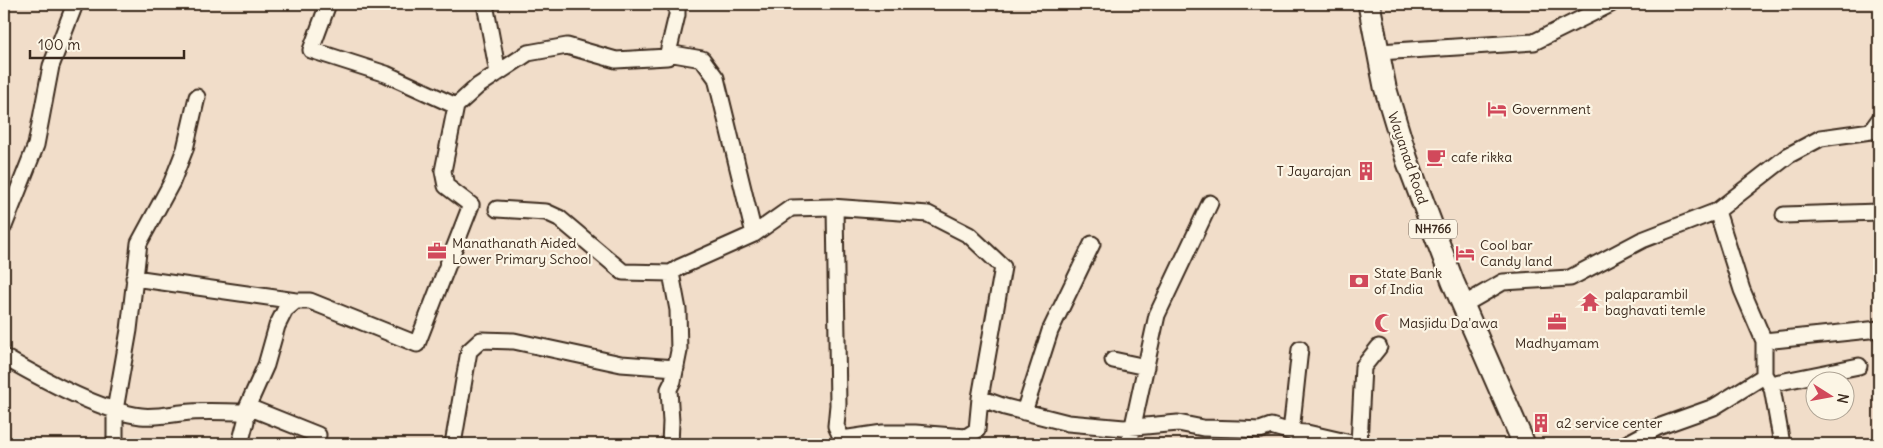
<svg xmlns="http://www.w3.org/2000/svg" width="1883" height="448" viewBox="0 0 1883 448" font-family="Delius,sans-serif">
  <rect width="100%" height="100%" fill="#f1ddc9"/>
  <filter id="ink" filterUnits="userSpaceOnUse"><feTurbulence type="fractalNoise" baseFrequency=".02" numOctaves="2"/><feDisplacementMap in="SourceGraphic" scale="10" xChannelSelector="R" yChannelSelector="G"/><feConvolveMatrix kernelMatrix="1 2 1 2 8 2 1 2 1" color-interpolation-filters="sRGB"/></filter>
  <g filter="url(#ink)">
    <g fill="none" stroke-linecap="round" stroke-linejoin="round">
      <g stroke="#3b2a1e" stroke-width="19">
        <path id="minor" d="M328 4 311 50 386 74 456 106
          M485 4 498 73
          M1379 52 1534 42 1611 4
          M668 53 702 59 716 78 754 234
          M835 207 838 405 836 426 842 439 883 433H915L966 437 977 430 980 398 1005 407 1068 423 1124 428 1178 423 1203 428 1239 429 1260 430 1271 426 1291 432 1307 433 1355 444
          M497 209 546 212 559 218 623 272 671 273 680 267 754 234 791 208 831 207 928 214 969 235 1003 267 980 398
          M1717 211 1742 290 1764 341V376
          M1784 215 1879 212
          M4 226 36 145 51 66 75 4
          M134 278 296 301
          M1463 305 1503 282 1570 278 1642 240 1717 211 1789 155 1821 138 1871 131 1879 120
          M1764 341 1879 329
          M4 357C40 378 100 411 141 416 157 418 175 413 191 412 209 411 227 412 245 412L266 365 277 326 285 310 296 301H310L417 344 471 205 446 186 443 171 456 106 478 86 528 53 567 46 616 60 667 57 677 15V4
          M1113 360 1146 367
          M1765 376 1772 388 1782 444
          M1770 384 1859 366
          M248 407 318 435 316 444
          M1024 412 1050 331 1092 244
          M1291 432 1300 349
          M115 444V410L129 330 139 243 172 182 185 149 197 97
          M240 444 246 421 245 412
          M453 444 469 351 481 340 514 341 621 364 676 368
          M670 444 671 422 669 389 673 381 679 351 678 310 671 273
          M1129 444 1157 315 1210 203
          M1359 444 1363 367 1379 347
          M1626 444 1658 427 1714 407 1764 376"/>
      </g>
      <g stroke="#3b2a1e" stroke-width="25">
        <path id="highway" d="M1369 4 1385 87 1407 160 1453 282 1524 444"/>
      </g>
      <use href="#minor" stroke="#fcf5e5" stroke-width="15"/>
      <use href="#highway" stroke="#fcf5e5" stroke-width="21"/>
    </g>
  </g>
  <defs>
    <g id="hotel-bare" transform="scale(1.5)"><path d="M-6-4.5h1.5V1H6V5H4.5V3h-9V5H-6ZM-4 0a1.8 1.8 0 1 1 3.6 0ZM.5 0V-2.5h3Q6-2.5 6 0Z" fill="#d1495b" stroke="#fcf5e5" stroke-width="2.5" paint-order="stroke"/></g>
    <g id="cafe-bare" transform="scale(1.5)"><path d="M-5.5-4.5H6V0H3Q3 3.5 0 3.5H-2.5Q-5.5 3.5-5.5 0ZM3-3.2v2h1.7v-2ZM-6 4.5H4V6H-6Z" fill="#d1495b" stroke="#fcf5e5" stroke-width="2.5" paint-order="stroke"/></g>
    <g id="building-bare" transform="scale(1.5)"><path d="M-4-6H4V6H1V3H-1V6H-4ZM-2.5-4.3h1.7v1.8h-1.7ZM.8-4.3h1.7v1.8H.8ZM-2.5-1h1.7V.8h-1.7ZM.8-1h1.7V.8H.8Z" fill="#d1495b" stroke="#fcf5e5" stroke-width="2.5" paint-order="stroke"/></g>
    <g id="office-bare" transform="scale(1.5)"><path d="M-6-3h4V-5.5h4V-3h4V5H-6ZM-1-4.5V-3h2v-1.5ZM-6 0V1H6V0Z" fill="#d1495b" stroke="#fcf5e5" stroke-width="2.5" paint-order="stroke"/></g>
    <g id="bank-bare" transform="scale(1.5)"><path d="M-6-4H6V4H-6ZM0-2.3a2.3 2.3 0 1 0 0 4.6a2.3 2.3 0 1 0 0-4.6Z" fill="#d1495b" stroke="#fcf5e5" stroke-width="2.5" paint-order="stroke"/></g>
    <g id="temple-bare" transform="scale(1.5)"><path d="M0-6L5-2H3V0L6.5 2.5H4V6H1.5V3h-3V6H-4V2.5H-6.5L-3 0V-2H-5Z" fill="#d1495b" stroke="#fcf5e5" stroke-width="2.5" paint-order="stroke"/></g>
    <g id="mosque-bare" transform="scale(1.5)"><path d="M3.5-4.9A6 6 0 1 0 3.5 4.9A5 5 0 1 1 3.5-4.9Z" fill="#d1495b" stroke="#fcf5e5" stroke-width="2.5" paint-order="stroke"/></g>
  </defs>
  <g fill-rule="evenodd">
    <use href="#hotel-bare" x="1497" y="109"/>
    <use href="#cafe-bare" x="1436" y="157"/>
    <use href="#building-bare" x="1366" y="171"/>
    <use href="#office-bare" x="437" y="251"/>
    <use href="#hotel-bare" x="1465" y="253"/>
    <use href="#bank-bare" x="1359" y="281"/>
    <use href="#temple-bare" x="1590" y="302"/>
    <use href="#office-bare" x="1557" y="322"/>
    <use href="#mosque-bare" x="1384" y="323"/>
    <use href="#building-bare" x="1541" y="423"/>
  </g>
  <g text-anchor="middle" stroke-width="4.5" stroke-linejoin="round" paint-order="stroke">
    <rect fill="#fcf5e5" stroke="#75675a" stroke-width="1" x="1409" y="219.5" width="48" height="19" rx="4"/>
    <g font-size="12" font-weight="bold" fill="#3b2a1e">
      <text x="1433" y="233">NH766</text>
    </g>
    <g font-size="14" fill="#3b2a1e" stroke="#fcf5e5" text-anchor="start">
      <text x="1512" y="114">Government</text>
      <text x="1451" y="162">cafe rikka</text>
      <text x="1351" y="176" text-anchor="end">T Jayarajan</text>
      <text x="452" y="248">Manathanath Aided<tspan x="452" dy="16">Lower Primary School</tspan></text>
      <text x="1480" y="250">Cool bar<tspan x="1480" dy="16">Candy land</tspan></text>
      <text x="1374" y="278">State Bank<tspan x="1374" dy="16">of India</tspan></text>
      <text x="1605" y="299">palaparambil<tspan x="1605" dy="16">baghavati temle</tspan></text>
      <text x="1399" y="328">Masjidu Da'awa</text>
      <text x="1557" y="348" text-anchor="middle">Madhyamam</text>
      <text x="1556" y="428">a2 service center</text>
    </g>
    <g font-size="14" fill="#3b2a1e" stroke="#fcf5e5">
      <text transform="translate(1408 158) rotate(71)" y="5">Wayanad Road</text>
    </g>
  </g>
  <rect width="1883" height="448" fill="none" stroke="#fcf5e5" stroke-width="20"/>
  <rect x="10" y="10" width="1863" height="428" fill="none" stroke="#3b2a1e" stroke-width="2" filter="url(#ink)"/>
  <g transform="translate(1830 396) rotate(101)"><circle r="24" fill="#fcf5e5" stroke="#afa495"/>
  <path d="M0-4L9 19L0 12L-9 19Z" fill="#d1495b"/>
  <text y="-8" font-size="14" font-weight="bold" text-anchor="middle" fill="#3b2a1e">N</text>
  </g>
  <path d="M30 50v8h154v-8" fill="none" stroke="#3b2a1e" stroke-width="2.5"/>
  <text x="38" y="50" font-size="15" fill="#3b2a1e" stroke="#fcf5e5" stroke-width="4" paint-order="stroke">100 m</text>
</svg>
